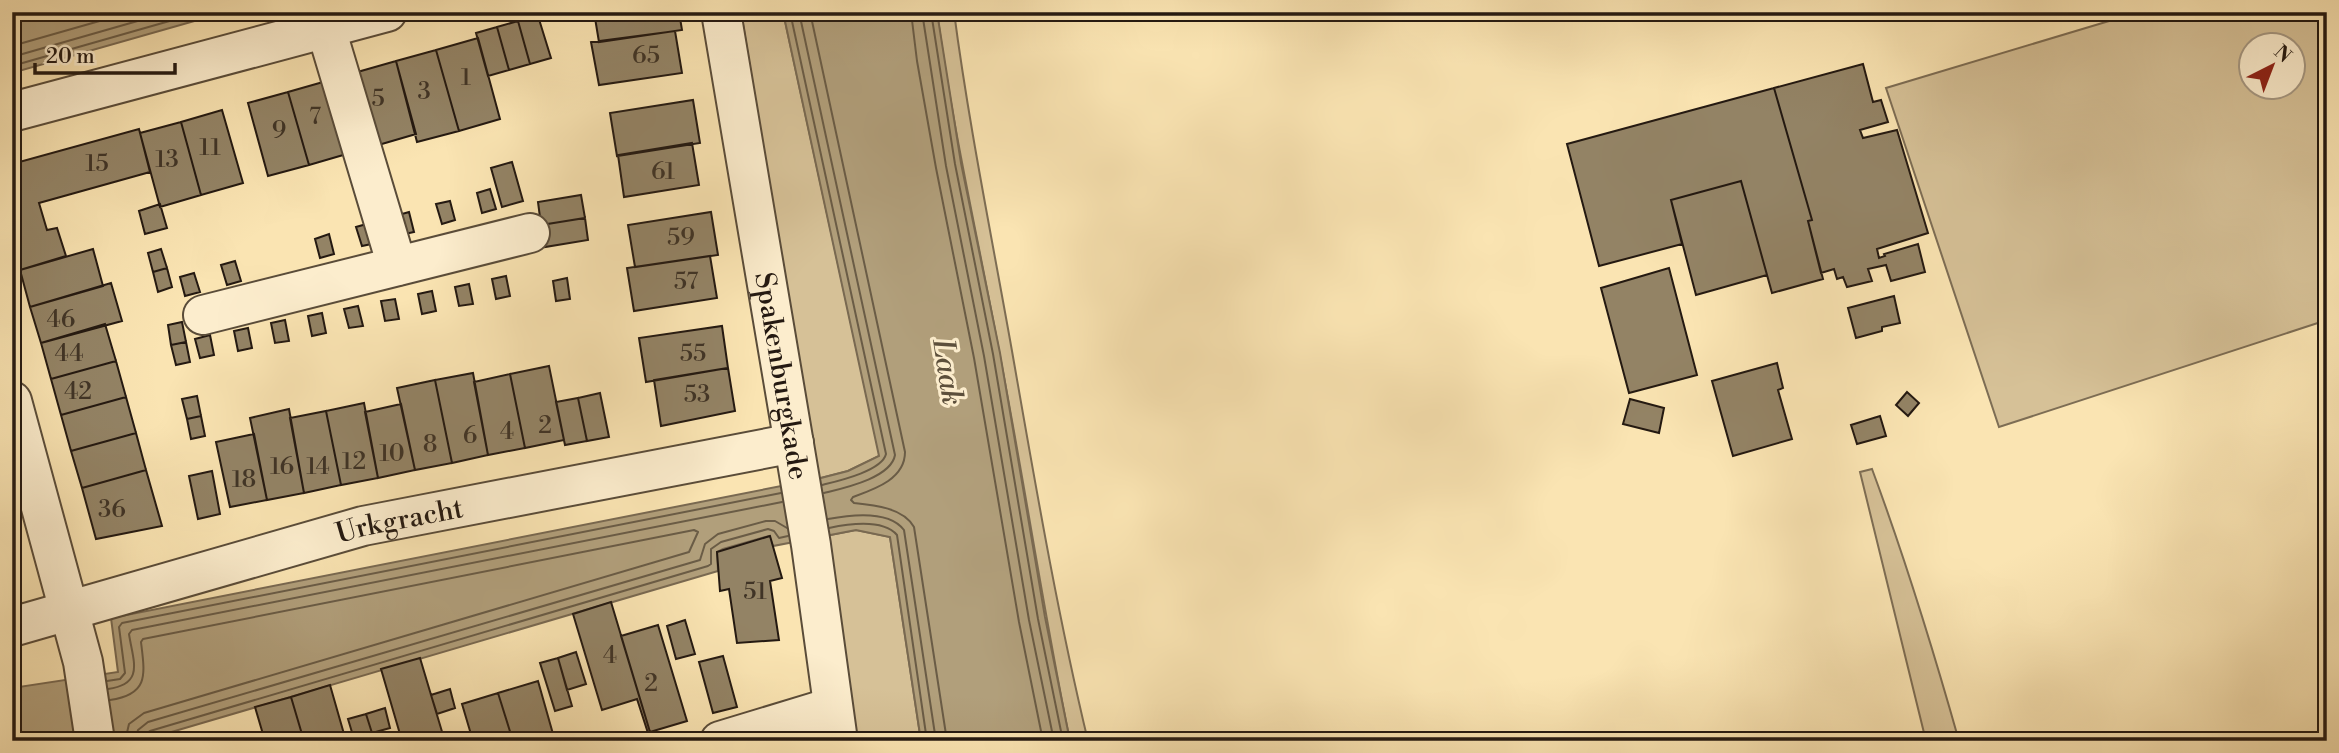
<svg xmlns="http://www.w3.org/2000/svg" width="2339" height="753" viewBox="0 0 2339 753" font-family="'Libre Bodoni',serif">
  <rect width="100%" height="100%" fill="#fae4b2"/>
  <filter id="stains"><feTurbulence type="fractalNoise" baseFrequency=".00286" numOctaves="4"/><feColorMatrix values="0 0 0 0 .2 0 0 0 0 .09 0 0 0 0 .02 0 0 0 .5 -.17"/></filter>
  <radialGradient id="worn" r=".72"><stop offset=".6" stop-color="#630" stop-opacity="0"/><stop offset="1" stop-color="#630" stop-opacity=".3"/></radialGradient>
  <path fill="#d6c197" stroke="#7d6d54" stroke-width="2" fill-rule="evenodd" d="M741 12H783L879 452V456L848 471 817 479Z
    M937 12H954C969 126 992 238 1012 351 1035 482 1057 612 1088 741H1070L1069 736C1043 608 1024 479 999 351 978 238 952 126 937 12Z
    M2139 12H2327V320L1999 427 1886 88ZM2252 46H2294V88H2252Z
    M1872 469C1905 558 1933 649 1959 741H1926L1860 472Z
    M856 530 890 537 921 741H857L825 536Z"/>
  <path fill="#b19f7b" stroke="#796951" stroke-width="2" d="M12 12H226L12 73Z
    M783 12H937L961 163 1000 353 1045 617 1070 741H921L890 537 856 530 773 546 769 536 723 549 717 552 718 571 141 741H12V688L118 672 111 618 817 479 848 471 879 456Z"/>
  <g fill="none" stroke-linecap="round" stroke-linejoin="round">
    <path stroke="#6a5c46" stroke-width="2" d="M790 12 886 454C882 471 838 481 822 485
      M799 12 895 455C891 478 844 488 824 493
      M810 12 905 452C905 479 875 489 853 497L851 500 854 503C875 505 903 508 914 527L947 741
      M911 12 917 61 936 168 974 358 1019 622 1043 741
      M922 12 946 166 984 356 1029 620 1054 741
      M931 12 955 164 993 354 1038 619 1063 741
      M12 46 131 12
      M12 57 169 12
      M12 66 201 12
      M828 519C849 515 889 510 904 530L936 741
      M829 528C848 524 883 519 897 535L927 741
      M107 681 120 679 125 673 119 627 122 623 781 493
      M108 689C145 684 133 661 129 634L132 630 782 502
      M110 700C149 694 145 675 141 642L143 639 694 530 698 532 689 552 144 713 129 724 125 741
      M135 741 138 730 148 722 700 560 705 544 718 534 766 521H775L787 528
      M144 741 145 734 150 731 708 566 711 564V549L721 542 768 529 774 531 779 538 788 536"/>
  </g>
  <path fill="#938365" stroke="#241911" stroke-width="2" d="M594 12H679L682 30 599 42Z
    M538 16 551 58 530 64 518 21Z
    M518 21 530 64 509 70 497 27Z
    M497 27 509 70 488 76 476 33Z
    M675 31 682 73 599 85 591 42Z
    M478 38 500 119 459 131 436 50Z
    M436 50 459 131 417 142 396 61Z
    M396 61 416 134 375 146 354 73Z
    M1863 64 1873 102 1881 100 1888 122 1860 130 1863 138 1897 130 1928 233 1877 249 1879 258 1885 256 1884 254 1918 244 1925 272 1891 281 1886 265 1868 269 1872 281 1847 287 1843 277 1837 279 1834 269 1821 273 1808 221 1812 220 1774 88Z
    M330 80 350 153 309 165 288 92Z
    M1774 88 1812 220 1808 221 1823 279 1772 293 1741 181 1671 200 1682 244 1599 266 1567 144Z
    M288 92 309 165 268 176 248 103Z
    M693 100 700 143 617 156 610 113Z
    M222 110 243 183 201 195 181 122Z
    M181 122 201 195 160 207 140 133Z
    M139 129 150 172 39 203 47 230 57 228 66 256 20 270 12 241V164Z
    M692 143 699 185 624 197 618 155Z
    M512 162 523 201 502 207 491 168Z
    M1741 181 1767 275 1696 295 1671 200Z
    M490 189 496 209 482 213 477 193Z
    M581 195 585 218 541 225 538 202Z
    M450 201 455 220 442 224 436 204Z
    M160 204 167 228 145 234 139 211Z
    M409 212 414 232 400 235 395 216Z
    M711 212 718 255 635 267 628 225Z
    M585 218 588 240 545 247 541 225Z
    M370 223 376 243 362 246 356 227Z
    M329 234 334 254 320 258 315 239Z
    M93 249 103 286 30 307 20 270Z
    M161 249 167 268 153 272 148 253Z
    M710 256 717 298 634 311 627 268Z
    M235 261 241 281 227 285 221 265Z
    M167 268 172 287 158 292 153 272Z
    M1669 268 1697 375 1629 393 1601 288Z
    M194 273 200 292 185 296 180 277Z
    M506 276 510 296 496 299 492 279Z
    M567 278 570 299 556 301 553 281Z
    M111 283 122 321 41 343 30 307Z
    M469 284 473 304 459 306 455 287Z
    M432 291 436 311 422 314 418 294Z
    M1894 296 1900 323 1882 327V331L1856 338 1848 308Z
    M395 299 399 319 385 321 381 301Z
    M358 306 363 326 349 328 344 309Z
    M322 313 326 333 312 336 308 316Z
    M285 320 289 341 275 343 271 323Z
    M182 322 186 342 171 345 168 325Z
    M105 324 116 361 51 379 41 343Z
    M722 326 728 368 646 382 639 338Z
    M248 328 252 348 238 351 234 331Z
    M210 335 214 355 200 358 195 339Z
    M186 342 190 362 176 365 171 345Z
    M116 361 126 397 61 415 51 379Z
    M1777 363 1783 388 1778 390 1792 439 1733 456 1712 381Z
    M549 366 564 440 525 448 510 374Z
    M728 368 735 411 661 426 654 380Z
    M473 373 488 455 452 463 435 380Z
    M510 374 525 448 488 455 474 382Z
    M435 380 452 463 415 470 397 388Z
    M1907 392 1919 403 1908 416 1896 405Z
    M600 393 609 437 587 441 578 398Z
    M197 396 201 416 187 419 182 399Z
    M126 397 136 433 71 451 61 415Z
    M578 398 587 441 565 445 556 402Z
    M1630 399 1664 408 1659 433 1623 424Z
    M364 403 378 478 341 485 326 411Z
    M401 404 415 470 378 478 365 412Z
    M289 409 304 493 267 500 250 418Z
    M326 411 341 485 304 493 290 418Z
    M201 416 205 436 191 439 187 419Z
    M1880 416 1886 436 1857 444 1851 425Z
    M136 433 146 470 82 488 71 451Z
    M254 434 267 500 230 507 216 442Z
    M146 470 162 526 96 539 82 488Z
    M212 471 220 514 198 519 189 476Z
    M770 536 782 578 770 581 779 640 737 643 729 589 720 591 717 552Z
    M12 570 22 605 12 606Z
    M611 602 650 732 648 733 637 699 602 710 573 614Z
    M685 620 695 654 676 659 667 626Z
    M658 625 687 721 650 732 621 636Z
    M576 652 586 684 567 690 558 658Z
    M723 656 737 707 713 713 699 662Z
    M420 658 443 735 423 741H402L381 669Z
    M558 658 572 706 555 711 540 663Z
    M538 681 555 741H513L498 693Z
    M330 685 346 741H304L291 697Z
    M450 689 455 708 437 714 431 695Z
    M498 693 513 741H473L462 704Z
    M291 697 304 741H265L255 707Z
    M385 708 390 728 372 733 366 714Z
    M366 714 372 733 354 739 348 719Z"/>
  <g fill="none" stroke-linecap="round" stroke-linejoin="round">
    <g stroke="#5a4c39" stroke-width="42">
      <g id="minor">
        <path id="s1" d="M721 12 811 545 838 741"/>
        <path d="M326 29 397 266"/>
        <path d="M12 112 387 12"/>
        <path d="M203 315 530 233"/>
        <path d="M12 401 83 662 95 741"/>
        <path id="s2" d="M12 627 363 526 794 443"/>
        <path d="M720 741 832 707"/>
      </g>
    </g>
    <use href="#minor" stroke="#fcedcd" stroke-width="38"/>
  </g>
  <g text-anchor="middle" stroke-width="6" stroke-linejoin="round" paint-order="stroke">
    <g font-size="24" fill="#403426">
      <text x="646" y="63">65</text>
      <text x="466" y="85">1</text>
      <text x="424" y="99">3</text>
      <text x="378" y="106">5</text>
      <text x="315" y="124">7</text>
      <text x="279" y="138">9</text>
      <text x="210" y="155">11</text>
      <text x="167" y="167">13</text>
      <text x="97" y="171">15</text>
      <text x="663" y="179">61</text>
      <text x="681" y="245">59</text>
      <text x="686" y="289">57</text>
      <text x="61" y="327">46</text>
      <text x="69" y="361">44</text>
      <text x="693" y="361">55</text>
      <text x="78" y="399">42</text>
      <text x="697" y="402">53</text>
      <text x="545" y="433">2</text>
      <text x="507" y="439">4</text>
      <text x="470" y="443">6</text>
      <text x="430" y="452">8</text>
      <text x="392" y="461">10</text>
      <text x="354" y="469">12</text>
      <text x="282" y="474">16</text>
      <text x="318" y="474">14</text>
      <text x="244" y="487">18</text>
      <text x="112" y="517">36</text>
      <text x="755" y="599">51</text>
      <text x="610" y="663">4</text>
      <text x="651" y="691">2</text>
    </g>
    <g font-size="28" fill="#241911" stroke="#fcedcd">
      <text dy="10" stroke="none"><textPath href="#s1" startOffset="369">Spakenburgkade</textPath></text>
      <text dy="10" stroke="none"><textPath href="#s2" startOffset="402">Urkgracht</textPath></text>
    </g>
    <g font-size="30" font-style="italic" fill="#5c4f3b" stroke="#fcedcd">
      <text transform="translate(948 372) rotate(81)" y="10">Laak</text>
    </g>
  </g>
  <rect width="2339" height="753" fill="none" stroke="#fae4b2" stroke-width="42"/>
  <rect x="14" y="14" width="2311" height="725" fill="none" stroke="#241911" stroke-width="3.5"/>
  <rect x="21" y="21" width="2297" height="711" fill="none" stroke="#241911" stroke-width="2"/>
  <g transform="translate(2272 66) rotate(42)"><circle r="33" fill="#fcedcd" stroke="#a69882" stroke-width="2"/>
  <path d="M0-5L12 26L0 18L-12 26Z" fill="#8f2418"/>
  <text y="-10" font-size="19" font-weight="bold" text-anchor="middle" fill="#241911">N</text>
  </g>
  <path d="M35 63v10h140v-10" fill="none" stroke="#241911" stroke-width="3.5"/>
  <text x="46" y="63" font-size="21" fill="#241911" stroke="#fcedcd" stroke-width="5" paint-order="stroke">20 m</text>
  <rect width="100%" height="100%" filter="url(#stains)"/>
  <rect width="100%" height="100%" fill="url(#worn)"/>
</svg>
